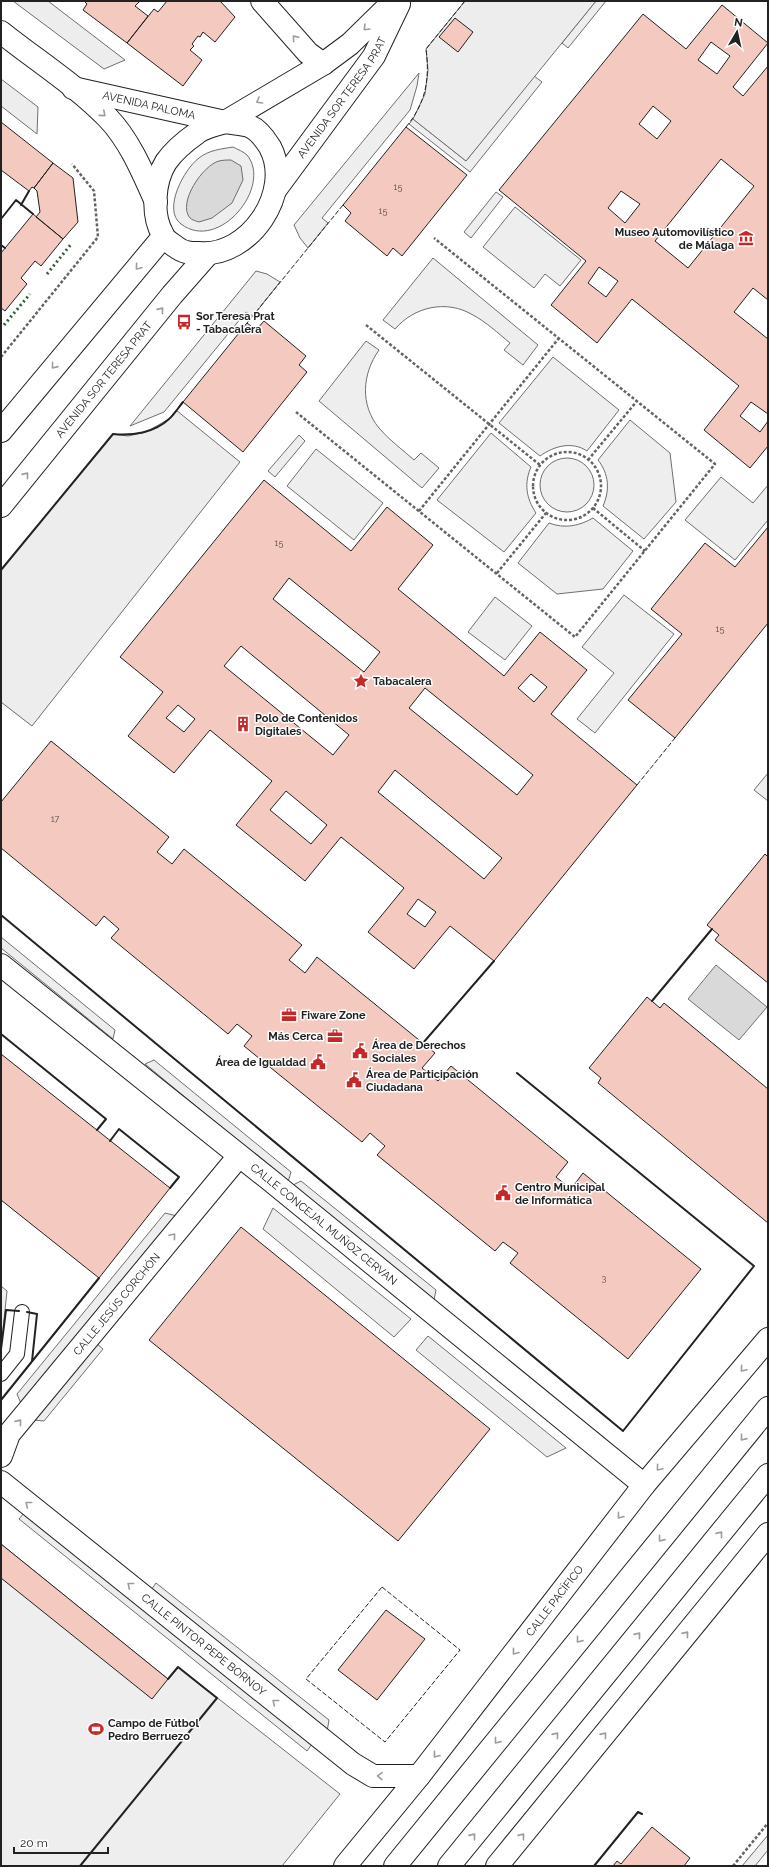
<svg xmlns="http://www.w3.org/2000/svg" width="769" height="1867" viewBox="0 0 769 1867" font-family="Raleway,sans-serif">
  <rect width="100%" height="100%" fill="#fff"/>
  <path fill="#eee" stroke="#6f6f6f" d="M596 1H606L568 48 562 43Z
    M419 73 417 86 410 110 322 218 328 223 308 248 300 238 294 225Z
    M534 76 542 82 470 172 409 124 413 119 466 161Z
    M233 147C237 149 244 152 247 155 273 186 219 253 181 224 162 210 184 169 199 158 209 150 221 149 233 147Z
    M496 192 503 197 471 238 464 232Z
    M515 207 581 260 560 286 545 274 534 288 483 247Z
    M433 258 538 345 523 365 504 350 510 343C498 333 486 322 473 315 446 299 414 307 395 329L383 320Z
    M256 271 267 274 280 282 253 316 246 312 164 412 130 426Z
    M366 341 379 350C362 374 360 405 379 428 389 440 403 450 414 460L421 453 439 468 422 488 319 401Z
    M553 357 619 410 587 451C572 441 554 446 540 456L499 423Z
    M630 420 670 453 676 502 644 539 603 506C610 490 609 474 598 460Z
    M491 433 531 467C524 483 526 498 536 513L504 552 437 500Z
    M299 435 305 441 275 477 268 471Z
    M316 449 383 503 354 540 287 486Z
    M540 485a27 27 0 1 1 54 0a27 27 0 1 1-54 0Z
    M721 477 753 503 768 485V520L735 560 685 520Z
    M593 518 633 551 603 589 557 594 518 563 549 523C565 529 579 526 593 518Z
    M624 595 674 634 595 733 577 719 614 673 582 647Z
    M495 597 532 626 505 660 468 632Z
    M768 773V801L754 790Z
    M1 1286 7 1291 1 1349Z
    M1 1544 168 1679 178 1667 340 1794 282 1866H1Z
    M768 1835V1850L755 1866H742Z"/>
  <path fill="#ededed" stroke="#6f6f6f" d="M13 1H48L125 60 104 69Z
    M465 1H596L466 161 413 119 425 94 428 70 426 49Z
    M1 79 38 107 37 134 1 106Z
    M176 410 240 462 32 726 1 702V570L113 434 128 436 146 432 169 419Z
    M1 937 115 1030 113 1039 1 948Z
    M154 1060 291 1172 288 1182 145 1064Z
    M301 1181 436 1290 434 1300 293 1185Z
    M273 1208 411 1319 394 1337 263 1229Z
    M165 1213 177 1216 22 1406 17 1394Z
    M428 1336 566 1448 547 1457 416 1350Z
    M96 1343 103 1349 44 1421 34 1420Z
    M24 1513 312 1744 307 1751 19 1519Z
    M156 1583 329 1720 327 1732 151 1590Z"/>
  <path fill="#d9d9d9" stroke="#6f6f6f" d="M231 160 241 166 243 180 232 203 212 218 199 222C196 221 192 220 190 218 177 203 203 165 219 161 223 160 227 160 231 160Z
    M716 965 767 1007 739 1040 688 999Z"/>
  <path fill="#f3c9c0" stroke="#222" fill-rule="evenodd" d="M84 1H140L135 6 148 16 127 43 83 10 87 4Z
    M167 1H220L235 17 215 42 203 32 200 37 198 36 192 44 194 46 190 50 202 60 183 86 127 43 154 9 158 12Z
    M722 5 768 43 733 87 743 96 768 66V300L753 288 734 312 768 339V414L751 402 740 416 760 432 768 421V446L750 468 704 430 739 386 632 299 597 343 551 305 586 261 499 190 643 14 686 49ZM711 42 730 56 717 74 698 60ZM653 106 671 121 657 139 639 124ZM721 159 754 186 688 268 655 241ZM621 191 640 204 625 223 608 208ZM599 267 618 281 606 297 588 283Z
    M455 18 473 32 458 52 439 37Z
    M1 122 53 163 34 188 32 187 29 191 1 170Z
    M406 127 467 175 402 256 393 248 387 256 345 221 351 213 343 205Z
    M53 163 73 178 78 222 63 239 36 217 40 212 37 191 34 188Z
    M33 214 63 239 41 266 35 261 21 278 27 284 5 311 1 308V253Z
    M264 321 306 356 299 365 307 372 243 452 183 402 247 323 256 330Z
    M264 480 351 551 387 507 433 545 398 589 504 676 540 632 587 670 551 714 637 785 494 961 450 926 414 969 368 932 404 888 341 837 305 881 236 825 272 781 210 730 174 773 128 736 163 692 120 657ZM289 578 380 652 364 672 273 599ZM241 646 349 735 333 755 224 666ZM531 674 547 687 534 702 518 688ZM425 688 533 775 517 795 409 708ZM178 705 195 719 184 732 166 718ZM395 770 502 858 484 879 378 792ZM286 791 327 825 311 844 270 810ZM418 899 436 912 425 927 407 914Z
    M768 527V623L675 738 628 700 682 634 651 609 705 543 735 567Z
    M51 741 169 837 157 852 172 864 184 849 302 945 289 960 305 973 317 957 435 1053 422 1068 438 1081 451 1066 568 1162 556 1177 571 1189 583 1173 701 1269 628 1359 510 1263 518 1253 503 1242 495 1251 377 1155 385 1146 370 1133 362 1142 244 1046 252 1036 237 1024 228 1034 111 938 119 929 104 916 96 926 1 848V802Z
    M765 854 768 857V983L715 940 719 935 707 925Z
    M647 997 660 1008 664 1003 768 1089V1223L598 1083 601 1078 589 1068Z
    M1 1054 170 1188 99 1278 1 1200Z
    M241 1227 490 1429 398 1541 149 1340Z
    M1 1544 168 1679 152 1699 1 1578Z
    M386 1610 425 1639 377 1700 338 1670Z
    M652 1827 690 1858 684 1866H613L617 1861 621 1864Z"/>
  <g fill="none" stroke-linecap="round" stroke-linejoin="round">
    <g stroke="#222" stroke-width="16">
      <path id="lane" d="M1 1374 17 1354 22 1312"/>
    </g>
    <g stroke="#222" stroke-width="24">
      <g id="street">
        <path d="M262 1 308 53 323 64"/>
        <path id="s1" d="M1 965 270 1180 644 1485"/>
        <path id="s2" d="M1 1456 9 1434 239 1156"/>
        <path id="s3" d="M1 1482 353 1764 373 1776H419"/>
      </g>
    </g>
    <g stroke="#222" stroke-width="24">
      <g id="secondary">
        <path d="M1 32C36 60 77 86 108 118 130 141 143 173 156 202"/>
        <path id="s4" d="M73 88 225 122 323 64 350 44 394 1"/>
        <path d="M225 122C233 123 242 124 249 126 258 129 265 139 270 147 294 192 249 258 199 253 190 253 184 253 176 247 172 244 165 240 163 235 151 215 154 181 166 162 173 152 187 140 197 133 204 127 216 125 225 122Z"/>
        <path id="s5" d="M276 189 374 56 399 4"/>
        <path d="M1 431 163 237"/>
        <path id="s6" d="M1 506 172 295 208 254"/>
      </g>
    </g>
    <g stroke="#222" stroke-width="24">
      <g id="primary">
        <path id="s7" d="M345 1866 419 1776 644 1485 768 1339"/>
        <path d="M395 1866 768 1408"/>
        <path d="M449 1866 768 1475"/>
        <path d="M497 1866 768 1534"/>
      </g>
    </g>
    <path stroke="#646464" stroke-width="2.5" stroke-dasharray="3 2" stroke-linecap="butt" d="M366 325 540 465
      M1 357 98 237 94 191 72 164
      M296 412 575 637 715 464 434 238
      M533 486a34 34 0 1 1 68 0a34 34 0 1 1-68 0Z
      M588 460 637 401
      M593 508 645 551
      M419 511 559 338
      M497 573 546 513
      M733 1866 768 1823"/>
    <use href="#lane" stroke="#fff" stroke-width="14"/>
    <use href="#street" stroke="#fff" stroke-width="22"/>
    <use href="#secondary" stroke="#fff" stroke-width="22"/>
    <use href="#primary" stroke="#fff" stroke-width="22"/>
    <path stroke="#2f5e38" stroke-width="3" stroke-dasharray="2 3" stroke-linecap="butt" d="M47 274 72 243
      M4 325 30 294"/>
    <path stroke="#222" stroke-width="1" stroke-dasharray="5 2" stroke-linecap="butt" d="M406 127C426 103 430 79 426 49L465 1
      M247 323 343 205
      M637 785 675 738
      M382 1587 460 1650 385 1742 306 1679Z"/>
    <path stroke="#222" stroke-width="2" d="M21 205 29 191
      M1 219 16 200 33 214
      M1 245 5 248
      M1 570 113 434C132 436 154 433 169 419 174 415 178 408 183 402
      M1 915 623 1431 754 1266 517 1073
      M652 1001 712 929
      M1 1034 106 1119 97 1130
      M423 1043 494 961
      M110 1141 119 1129 179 1177 170 1188
      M27 1312 37 1314 32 1361
      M1 1349 6 1310 19 1311
      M1 1400 99 1278
      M80 1866 217 1698 178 1667 168 1679
      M594 1866 638 1812 642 1814"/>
  </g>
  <defs><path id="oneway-chevron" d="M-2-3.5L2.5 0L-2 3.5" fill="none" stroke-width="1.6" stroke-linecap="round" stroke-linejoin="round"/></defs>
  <g stroke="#9c9c9c">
    <use href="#oneway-chevron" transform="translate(366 28) rotate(135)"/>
    <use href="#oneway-chevron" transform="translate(295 38) rotate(-131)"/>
    <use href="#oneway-chevron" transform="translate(259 101) rotate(150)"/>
    <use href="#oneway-chevron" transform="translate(103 114) rotate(41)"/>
    <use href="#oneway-chevron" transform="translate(138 267) rotate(130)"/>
    <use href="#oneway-chevron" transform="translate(161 310) rotate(-51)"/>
    <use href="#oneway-chevron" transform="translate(54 366) rotate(129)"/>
    <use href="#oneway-chevron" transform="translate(26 475) rotate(-51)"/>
    <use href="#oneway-chevron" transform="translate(173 1236) rotate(-50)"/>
    <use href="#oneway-chevron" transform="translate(743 1369) rotate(130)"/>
    <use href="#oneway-chevron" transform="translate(19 1422) rotate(-51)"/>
    <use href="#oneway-chevron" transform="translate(743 1438) rotate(129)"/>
    <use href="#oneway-chevron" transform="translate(659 1468) rotate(130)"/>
    <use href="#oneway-chevron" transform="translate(28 1504) rotate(-141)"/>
    <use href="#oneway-chevron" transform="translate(620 1516) rotate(128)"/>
    <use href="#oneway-chevron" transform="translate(720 1534) rotate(-51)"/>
    <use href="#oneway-chevron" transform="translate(661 1539) rotate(129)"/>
    <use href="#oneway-chevron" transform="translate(130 1585) rotate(-141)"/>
    <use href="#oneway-chevron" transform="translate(686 1634) rotate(-51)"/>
    <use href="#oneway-chevron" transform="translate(638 1635) rotate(-51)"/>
    <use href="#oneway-chevron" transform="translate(579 1640) rotate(129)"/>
    <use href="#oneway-chevron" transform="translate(515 1652) rotate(128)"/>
    <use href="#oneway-chevron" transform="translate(275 1702) rotate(-141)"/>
    <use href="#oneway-chevron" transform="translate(556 1735) rotate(-51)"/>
    <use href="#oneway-chevron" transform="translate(604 1735) rotate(-51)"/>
    <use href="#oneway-chevron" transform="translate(497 1741) rotate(129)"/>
    <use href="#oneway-chevron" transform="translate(436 1755) rotate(128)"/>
    <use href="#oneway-chevron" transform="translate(380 1776) rotate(-178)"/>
    <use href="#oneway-chevron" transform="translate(473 1836) rotate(-51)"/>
    <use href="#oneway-chevron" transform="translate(522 1836) rotate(-51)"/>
  </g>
  <defs>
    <g id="museum-bare" transform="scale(1.2)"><path d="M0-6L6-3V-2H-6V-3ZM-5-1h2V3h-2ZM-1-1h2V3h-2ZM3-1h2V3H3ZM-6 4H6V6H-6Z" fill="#c62828" stroke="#fff" stroke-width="2.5" paint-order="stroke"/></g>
    <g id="bus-bare" transform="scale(1.2)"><path d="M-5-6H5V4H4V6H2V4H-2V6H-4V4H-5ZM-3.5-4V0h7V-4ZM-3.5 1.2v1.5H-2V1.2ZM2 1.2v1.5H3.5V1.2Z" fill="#c62828" stroke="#fff" stroke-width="2.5" paint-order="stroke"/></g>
    <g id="sight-bare" transform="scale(1.2)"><path d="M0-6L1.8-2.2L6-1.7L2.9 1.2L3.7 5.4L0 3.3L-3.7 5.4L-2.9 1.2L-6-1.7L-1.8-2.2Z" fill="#c62828" stroke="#fff" stroke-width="2.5" paint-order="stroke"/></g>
    <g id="building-bare" transform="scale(1.2)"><path d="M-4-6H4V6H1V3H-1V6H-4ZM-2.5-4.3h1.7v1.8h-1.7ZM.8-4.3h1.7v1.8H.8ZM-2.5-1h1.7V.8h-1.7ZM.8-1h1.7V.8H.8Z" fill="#c62828" stroke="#fff" stroke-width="2.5" paint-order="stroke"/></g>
    <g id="office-bare" transform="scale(1.2)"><path d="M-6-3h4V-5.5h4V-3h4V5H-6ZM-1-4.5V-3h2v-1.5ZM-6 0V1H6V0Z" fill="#c62828" stroke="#fff" stroke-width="2.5" paint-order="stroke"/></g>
    <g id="civic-bare" transform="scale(1.2)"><path d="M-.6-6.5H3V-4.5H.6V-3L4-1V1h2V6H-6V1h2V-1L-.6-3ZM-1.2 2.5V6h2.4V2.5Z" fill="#c62828" stroke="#fff" stroke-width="2.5" paint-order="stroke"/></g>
    <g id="stadium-bare" transform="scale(1.2)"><path d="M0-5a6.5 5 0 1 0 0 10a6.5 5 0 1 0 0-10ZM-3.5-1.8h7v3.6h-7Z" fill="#c62828" stroke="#fff" stroke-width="2.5" paint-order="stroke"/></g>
  </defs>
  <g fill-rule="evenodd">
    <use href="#museum-bare" x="746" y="238"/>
    <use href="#bus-bare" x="184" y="322"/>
    <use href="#sight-bare" x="361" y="681"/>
    <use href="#building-bare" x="243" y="724"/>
    <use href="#office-bare" x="289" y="1015"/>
    <use href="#office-bare" x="335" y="1036"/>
    <use href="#civic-bare" x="360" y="1051"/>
    <use href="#civic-bare" x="318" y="1062"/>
    <use href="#civic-bare" x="354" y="1080"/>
    <use href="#civic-bare" x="503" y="1193"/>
    <use href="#stadium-bare" x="96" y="1729"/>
  </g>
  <g text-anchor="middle" stroke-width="3" stroke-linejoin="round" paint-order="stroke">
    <g font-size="9" fill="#564c4a">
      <text x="398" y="190">15</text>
      <text x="383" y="214">15</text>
      <text x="279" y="546">15</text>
      <text x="720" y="632">15</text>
      <text x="55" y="822">17</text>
      <text x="604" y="1281">3</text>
    </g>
    <g font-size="11" fill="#222" stroke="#fff">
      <text dy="4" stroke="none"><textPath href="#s5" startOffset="113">AVENIDA SOR TERESA PRAT</textPath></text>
      <text dy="4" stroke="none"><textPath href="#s4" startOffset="78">AVENIDA PALOMA</textPath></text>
      <text dy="4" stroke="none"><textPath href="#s6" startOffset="163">AVENIDA SOR TERESA PRAT</textPath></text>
      <text dy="4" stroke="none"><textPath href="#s1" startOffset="414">CALLE CONCEJAL MUÑOZ CERVAN</textPath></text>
      <text dy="4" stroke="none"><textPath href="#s2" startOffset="192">CALLE JESÚS CORCHÓN</textPath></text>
      <text dy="4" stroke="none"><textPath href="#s7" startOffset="338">CALLE PACÍFICO</textPath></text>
      <text dy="4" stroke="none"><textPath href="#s3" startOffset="260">CALLE PINTOR PEPE BORNOY</textPath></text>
    </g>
    <g font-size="11" font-weight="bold" fill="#222" stroke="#fff" text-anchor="start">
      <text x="734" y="236" text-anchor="end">Museo Automovilístico<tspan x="734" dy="13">de Málaga</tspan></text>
      <text x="196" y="320">Sor Teresa Prat<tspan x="196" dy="13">- Tabacalera</tspan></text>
      <text x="373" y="685">Tabacalera</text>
      <text x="255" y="722">Polo de Contenidos<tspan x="255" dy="13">Digitales</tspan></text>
      <text x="301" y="1019">Fiware Zone</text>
      <text x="323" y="1040" text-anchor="end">Más Cerca</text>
      <text x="372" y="1049">Área de Derechos<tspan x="372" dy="13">Sociales</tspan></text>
      <text x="306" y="1066" text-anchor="end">Área de Igualdad</text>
      <text x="366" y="1078">Área de Participación<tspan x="366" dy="13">Ciudadana</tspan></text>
      <text x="515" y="1191">Centro Municipal<tspan x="515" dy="13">de Informática</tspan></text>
      <text x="108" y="1727">Campo de Fútbol<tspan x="108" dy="13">Pedro Berruezo</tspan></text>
    </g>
  </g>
  <rect width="769" height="1867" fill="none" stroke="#222222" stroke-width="4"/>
  <g transform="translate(737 32) rotate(9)" stroke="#ffffff" stroke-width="3" paint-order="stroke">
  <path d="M0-3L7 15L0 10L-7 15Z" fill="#222222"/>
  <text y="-6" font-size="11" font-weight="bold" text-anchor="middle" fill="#222222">N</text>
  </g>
  <path d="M14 1847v6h94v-6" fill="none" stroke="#222222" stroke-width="2"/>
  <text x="20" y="1847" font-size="12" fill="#222222" stroke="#ffffff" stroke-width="3" paint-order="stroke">20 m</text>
</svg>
